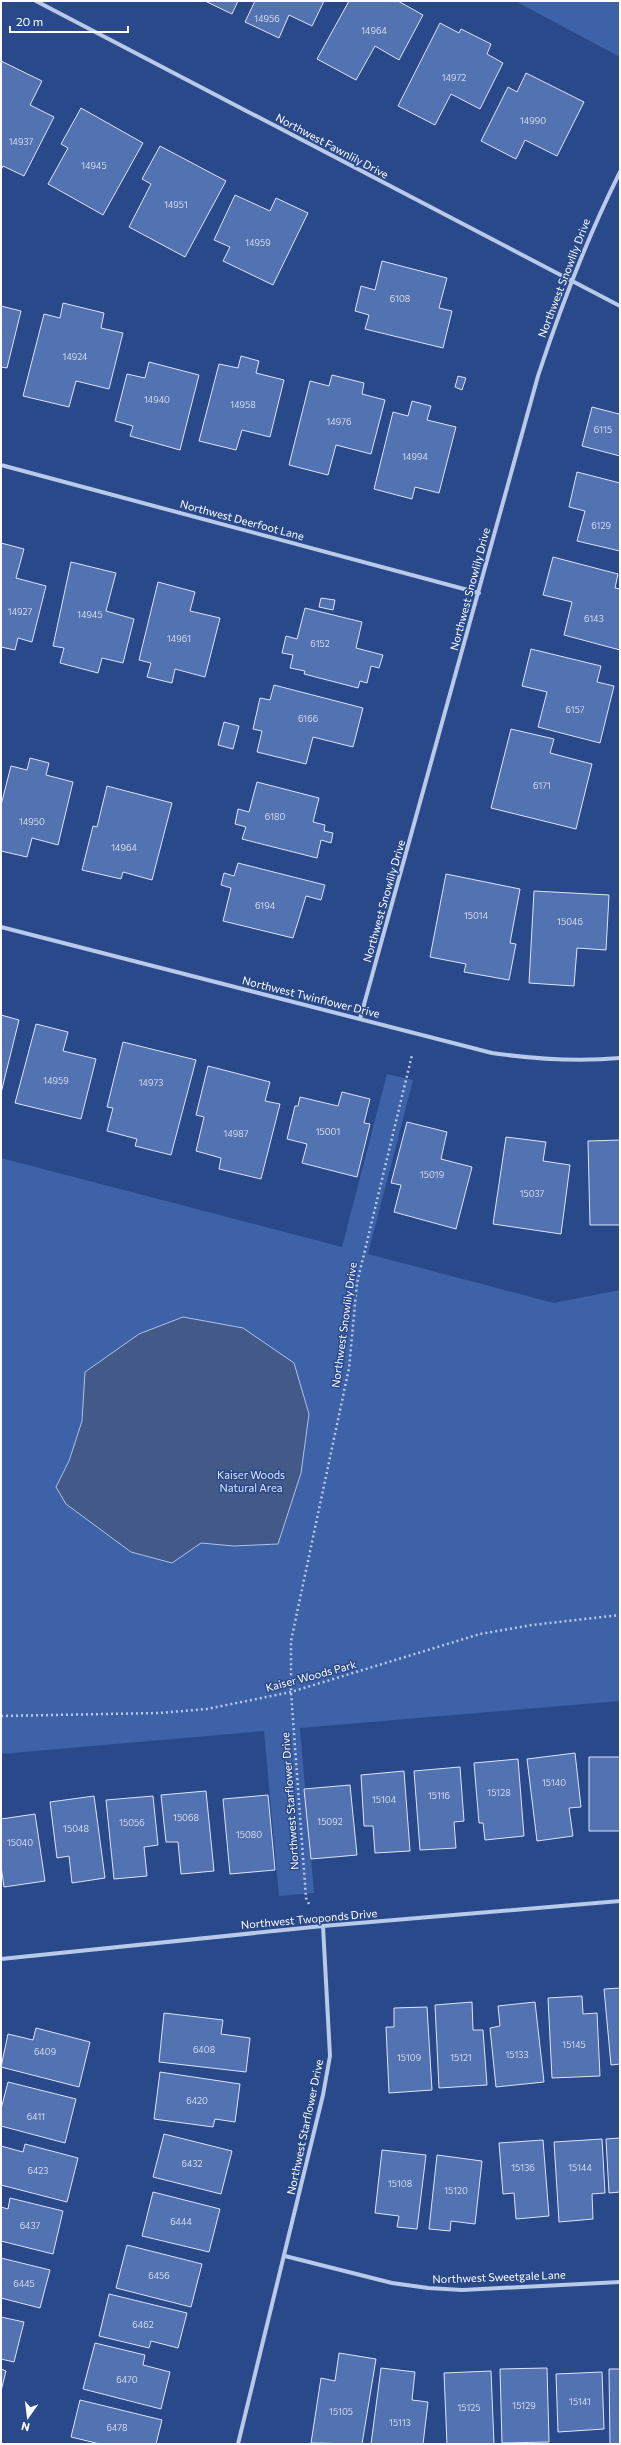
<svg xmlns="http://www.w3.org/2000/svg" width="621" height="2445" viewBox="0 0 621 2445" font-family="Commissioner,sans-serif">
  <rect width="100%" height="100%" fill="#29498b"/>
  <path fill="#3e62a7" d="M515 1H620V57Z
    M387 1074 413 1080 368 1254 554 1303 620 1290V1701L300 1728 314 1893 279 1896 264 1731 1 1754V1158L342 1247Z"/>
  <path fill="#435988" stroke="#adc2e9" d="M183 1317 243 1328 294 1363 309 1414 301 1473 278 1544 234 1546 201 1543 172 1563 131 1552 66 1504 56 1487 69 1461 82 1421 85 1372 139 1334Z"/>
  <path fill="#5272b2" stroke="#dce5f7" d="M205 1H238L232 14Z
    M255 1H324L312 26 289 15 279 38 245 22Z
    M349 1H398L423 15 399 60 375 46 356 80 317 59Z
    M440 23 459 33 461 29 491 44 487 54 503 63 480 109 451 94 435 125 398 106Z
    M1 61 42 81 30 105 54 117 24 176 3 166 1 170Z
    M526 73 584 102 557 156 525 140 516 159 481 141 508 87 517 92Z
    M81 108 143 143 103 215 48 184 68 148 61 144Z
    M160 146 226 181 185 257 129 227 151 184 142 179Z
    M235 195 270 211 276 198 308 213 273 285 223 261 230 247 214 240Z
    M382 261 447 278 439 308 452 311 443 348 365 329 369 315 355 311 361 286 375 290Z
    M63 303 104 313 101 328 123 333 109 389 76 381 69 407 23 396 44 314 60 318Z
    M1 306 21 311 7 368 1 367Z
    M241 356 259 361 256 373 284 380 270 437 242 430 236 450 199 441 219 364 238 368Z
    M149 362 199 375 180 450 130 436 133 426 115 421 127 374 145 378Z
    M332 375 364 383 362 394 385 400 371 454 336 445 328 475 289 465 310 381 329 386Z
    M458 376 466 378 462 390 455 387Z
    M412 401 431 406 427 420 456 427 439 493 415 487 412 499 374 489 393 412 408 416Z
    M592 407 619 414 620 411V456L582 446Z
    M577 472 620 483V551L577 541 585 511 569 507Z
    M1 543 24 549 16 578 46 586 32 642 18 638 15 650 1 647Z
    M553 557 618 574 615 588 620 589V650L564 635 572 602 543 595Z
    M71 562 116 573 106 611 134 619 123 663 102 658 98 673 60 663 64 648 53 646Z
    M158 582 195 592 190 611 220 618 205 677 175 669 172 683 147 677 151 663 139 660Z
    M321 598 335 600 333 610 319 607Z
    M305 608 362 622 356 648 383 655 379 668 371 666 367 683 360 681 358 688 304 674 305 671 290 668 293 655 282 653 286 636 297 639Z
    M531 649 601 666 597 682 614 686 600 743 538 727 547 692 522 686Z
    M274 685 363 708 353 747 313 737 306 764 257 752 262 731 253 729 260 698 270 700Z
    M224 722 239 726 233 749 218 745Z
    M511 729 554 739 550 753 592 764 576 829 491 808Z
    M30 758 49 763 46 775 73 782 58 845 32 838 27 857 1 851V805L11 766 27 770Z
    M257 782 319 798 313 822 325 825 324 831 333 833 331 843 321 840 317 858 242 839 246 827 235 824 238 809 249 812Z
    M107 786 172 803 152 880 123 872 121 879 82 870 93 826 97 827Z
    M238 863 325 885 321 900 306 896 293 938 223 921 231 888 221 885 224 873 234 876Z
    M446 874 520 889 510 943 516 944 509 980 464 972 466 964 430 957Z
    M534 891 609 895 606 950 577 948 574 986 529 983Z
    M1 1015 19 1020 1 1093Z
    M36 1024 68 1032 63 1051 96 1059 81 1119 15 1103Z
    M123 1042 196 1060 171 1155 135 1146 137 1139 107 1131 113 1108 107 1107Z
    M208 1066 270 1082 265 1101 280 1104 261 1179 219 1169 221 1158 196 1151 204 1117 196 1115Z
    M342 1092 370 1099 364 1123 370 1124 357 1177 302 1163 307 1144 287 1139 295 1106H298L300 1097 338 1106Z
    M407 1122 447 1132 441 1159 472 1167 456 1229 394 1212 401 1185 391 1183Z
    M506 1137 546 1142 543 1161 570 1165 561 1234 493 1224Z
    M620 1140V1225H590L588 1141Z
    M575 1753 581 1807 569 1808 573 1836 537 1841 527 1759Z
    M589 1757H620V1831H589Z
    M518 1759 524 1836 485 1840 483 1823H479L474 1763Z
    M460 1767 464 1821 454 1822 456 1848 420 1850 414 1771Z
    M404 1771 410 1851 375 1853 373 1826H364L361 1775Z
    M350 1785 357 1855 311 1859 304 1789Z
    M206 1791 214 1871 181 1874 178 1842H166L161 1795Z
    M268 1795 275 1870 230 1874 223 1799Z
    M94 1796 105 1878 72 1883 69 1856 57 1858 50 1802Z
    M153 1796 158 1845 144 1847 147 1876 114 1879 106 1800Z
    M35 1814 45 1881 4 1887 1 1866V1819Z
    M620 1988V2064L611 2065 604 1989Z
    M582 1996 583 2014 597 2013 600 2076 552 2078 548 1998Z
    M472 2002 473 2030H483L487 2085 439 2088 435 2005Z
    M535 2002 544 2082 496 2087 490 2028 500 2026 498 2006Z
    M427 2007 432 2090 389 2093 386 2027H394V2008Z
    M164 2013 223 2020 221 2034 250 2038 246 2072 159 2062Z
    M36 2028 90 2042 79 2087 1 2067 8 2034 33 2040Z
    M160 2072 240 2084 235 2122 215 2119 213 2127 154 2119Z
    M8 2082 76 2099 65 2143 1 2126V2109Z
    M164 2134 232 2151 221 2194 153 2177Z
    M620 2138V2192L609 2193 606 2139Z
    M602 2139 605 2193 592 2194 593 2219 559 2222 554 2142Z
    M543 2140 549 2216 516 2219 514 2193 503 2194 499 2143Z
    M25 2144 78 2158 67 2202 1 2185V2146L23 2152Z
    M382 2150 426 2155 417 2229 397 2227 399 2216 375 2213Z
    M437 2155 482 2161 475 2224 451 2221 450 2231 429 2229Z
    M153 2192 220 2209 209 2252 142 2236Z
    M10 2198 63 2211 53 2254 1 2241V2207L8 2209Z
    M127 2245 202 2264 191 2307 116 2288Z
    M1 2258 50 2270 40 2308 1 2298Z
    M109 2294 187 2313 178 2348 151 2341 149 2348 99 2336Z
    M1 2317 24 2322 14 2362 1 2359Z
    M95 2343 145 2355 143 2365 170 2372 161 2409 83 2389Z
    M339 2353 376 2359 362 2444 311 2443 321 2378 335 2381Z
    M381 2368 415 2372 412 2400 428 2402 423 2444H371Z
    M547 2368 549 2442 502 2443 500 2369Z
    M1 2369 6 2371 1 2391Z
    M609 2369H620V2444H610Z
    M491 2371 494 2444H447L444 2373Z
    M602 2372 604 2429 558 2432 556 2374Z
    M80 2400 162 2420 156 2444H100L71 2437Z"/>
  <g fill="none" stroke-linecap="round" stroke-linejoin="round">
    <path stroke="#b8c9e9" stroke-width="2.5" stroke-dasharray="2 3" stroke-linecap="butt" d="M1 1716 159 1713 207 1709 291 1692 480 1634 532 1625 620 1615
      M309 1904 306 1898 291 1692V1641L349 1368 357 1283 412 1055"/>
    <path stroke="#b8c9e9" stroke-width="4" d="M36 1 620 306
      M1 465 479 593
      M1 927 492 1053C534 1059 577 1062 620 1058
      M360 1019 538 376C561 306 587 238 620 172
      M1 1959 323 1926 620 1901
      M285 2256 392 2283 428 2288 462 2290 620 2282
      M238 2444 323 2095 330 2056 323 1926"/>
  </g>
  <g text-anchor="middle" stroke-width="3" stroke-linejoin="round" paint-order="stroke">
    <g font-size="9" fill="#d4dcec">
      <text x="267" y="22">14956</text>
      <text x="374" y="34">14964</text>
      <text x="454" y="81">14972</text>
      <text x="533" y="124">14990</text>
      <text x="21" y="145">14937</text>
      <text x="94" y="169">14945</text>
      <text x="176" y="208">14951</text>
      <text x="258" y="246">14959</text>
      <text x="400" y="302">6108</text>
      <text x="75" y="360">14924</text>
      <text x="157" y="403">14940</text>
      <text x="243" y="408">14958</text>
      <text x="339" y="425">14976</text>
      <text x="603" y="433">6115</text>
      <text x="415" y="460">14994</text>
      <text x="601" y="529">6129</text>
      <text x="20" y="615">14927</text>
      <text x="90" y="618">14945</text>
      <text x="594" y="622">6143</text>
      <text x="179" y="642">14961</text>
      <text x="320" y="647">6152</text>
      <text x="575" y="713">6157</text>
      <text x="308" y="722">6166</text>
      <text x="542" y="789">6171</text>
      <text x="275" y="820">6180</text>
      <text x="32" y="825">14950</text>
      <text x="124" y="851">14964</text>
      <text x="265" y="909">6194</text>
      <text x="476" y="919">15014</text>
      <text x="570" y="925">15046</text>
      <text x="56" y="1084">14959</text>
      <text x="151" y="1086">14973</text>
      <text x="328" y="1135">15001</text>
      <text x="236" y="1137">14987</text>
      <text x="432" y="1178">15019</text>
      <text x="532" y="1197">15037</text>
      <text x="554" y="1786">15140</text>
      <text x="499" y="1796">15128</text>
      <text x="439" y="1799">15116</text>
      <text x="384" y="1803">15104</text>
      <text x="186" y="1821">15068</text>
      <text x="330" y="1825">15092</text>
      <text x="132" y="1826">15056</text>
      <text x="76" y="1832">15048</text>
      <text x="249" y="1838">15080</text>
      <text x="20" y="1846">15040</text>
      <text x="574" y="2048">15145</text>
      <text x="204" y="2053">6408</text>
      <text x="45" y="2055">6409</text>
      <text x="517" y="2058">15133</text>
      <text x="409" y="2061">15109</text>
      <text x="461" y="2061">15121</text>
      <text x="197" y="2104">6420</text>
      <text x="36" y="2120">6411</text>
      <text x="192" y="2167">6432</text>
      <text x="523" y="2171">15136</text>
      <text x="580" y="2171">15144</text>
      <text x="38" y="2174">6423</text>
      <text x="400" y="2187">15108</text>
      <text x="456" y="2194">15120</text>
      <text x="181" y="2225">6444</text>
      <text x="30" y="2229">6437</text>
      <text x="159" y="2279">6456</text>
      <text x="24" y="2287">6445</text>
      <text x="143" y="2328">6462</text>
      <text x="127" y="2383">6470</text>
      <text x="580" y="2405">15141</text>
      <text x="524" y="2409">15129</text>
      <text x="469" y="2411">15125</text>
      <text x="341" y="2415">15105</text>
      <text x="400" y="2426">15113</text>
      <text x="117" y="2431">6478</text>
    </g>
    <g font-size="11" fill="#fff" stroke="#29498b">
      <text transform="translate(332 146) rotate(28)" y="4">Northwest Fawnlily Drive</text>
      <text transform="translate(564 278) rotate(-69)" y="4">Northwest Snowlily Drive</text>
      <text transform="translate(242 520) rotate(15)" y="4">Northwest Deerfoot Lane</text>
      <text transform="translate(470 589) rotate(-75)" y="4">Northwest Snowlily Drive</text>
      <text transform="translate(384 901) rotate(-74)" y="4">Northwest Snowlily Drive</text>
      <text transform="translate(311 997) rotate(14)" y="4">Northwest Twinflower Drive</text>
      <text transform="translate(344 1325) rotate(-82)" y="4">Northwest Snowlily Drive</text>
      <text transform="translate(311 1676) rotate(-15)" y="4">Kaiser Woods Park</text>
      <text transform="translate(290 1801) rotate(-94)" y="4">Northwest Starflower Drive</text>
      <text transform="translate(309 1919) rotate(-5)" y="4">Northwest Twoponds Drive</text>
      <text transform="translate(305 2127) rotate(-78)" y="4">Northwest Starflower Drive</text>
      <text transform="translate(499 2277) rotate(-2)" y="4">Northwest Sweetgale Lane</text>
    </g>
    <g font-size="11" fill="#dce5f7" stroke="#29498b">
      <text x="251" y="1479">Kaiser Woods<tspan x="251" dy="13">Natural Area</tspan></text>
    </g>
  </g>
  <rect width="621" height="2445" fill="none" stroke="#ffffff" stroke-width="4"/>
  <g transform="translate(28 2417) rotate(194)" stroke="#29498b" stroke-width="3" paint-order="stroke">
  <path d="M0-3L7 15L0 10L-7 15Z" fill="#ffffff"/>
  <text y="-6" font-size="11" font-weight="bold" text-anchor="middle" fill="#ffffff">N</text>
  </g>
  <path d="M10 26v6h118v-6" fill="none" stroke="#ffffff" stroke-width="2"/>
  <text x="16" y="26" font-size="12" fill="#ffffff" stroke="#29498b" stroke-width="3" paint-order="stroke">20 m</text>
</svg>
